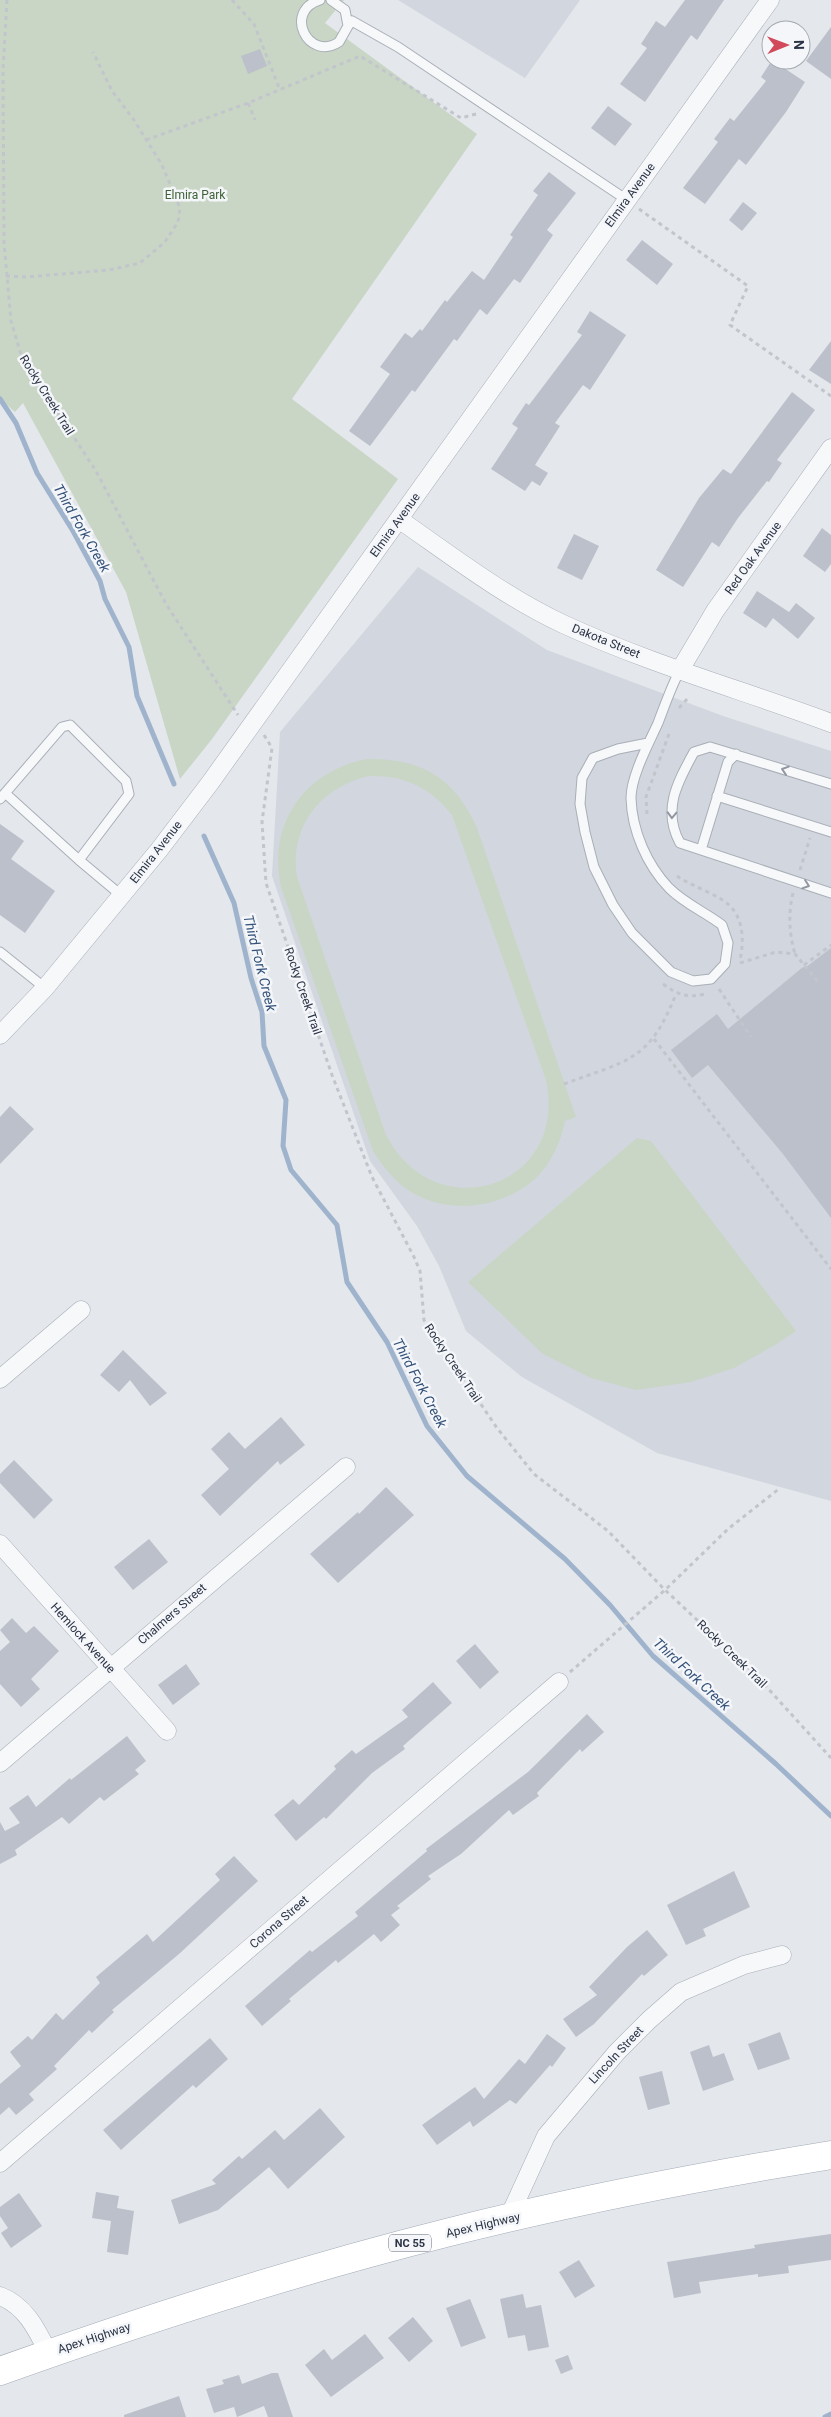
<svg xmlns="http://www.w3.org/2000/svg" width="831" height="2417" viewBox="0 0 831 2417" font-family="Roboto,sans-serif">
  <rect width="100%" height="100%" fill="#e4e7ec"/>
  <path fill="#d2d6de" d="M398 0H580L525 78Z
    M418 567 547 650 723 716 831 751V1501L657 1453 522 1377 466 1331 439 1266 417 1226 370 1161 272 876 280 732Z"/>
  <path fill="#c9d6c5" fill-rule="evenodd" d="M0 0H344L325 23 477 134 292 399 398 479 212 739 180 779 126 592 23 403 15 412 0 399Z
    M367 759C421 758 455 778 477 828L576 1117 565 1121C561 1141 551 1164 536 1178 501 1210 444 1216 405 1188 392 1178 382 1165 373 1151L281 887C267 823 305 771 367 759ZM369 776C404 775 430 787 452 815L546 1080C569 1188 435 1230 386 1135L297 877C289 827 320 787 369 776Z
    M637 1138 651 1141 796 1331 775 1345 734 1368 691 1382 636 1390 591 1378 543 1354 468 1282Z"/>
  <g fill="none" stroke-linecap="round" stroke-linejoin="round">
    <path stroke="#9fb4cc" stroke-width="5" d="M0 399 16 423 37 473 73 531 100 581 105 599 129 647 137 696 174 784
      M204 836 234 903 251 978 262 1012 264 1046 286 1100 283 1146 291 1170 337 1225 347 1282 387 1342 427 1426 467 1476 565 1559 610 1605 653 1656 776 1764 831 1816
      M825 2417 831 2414"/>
  </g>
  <path fill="#bbc0ca" d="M685 0H724L697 40 691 35 645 102 620 84 647 48 641 44 656 21 665 27Z
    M831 27V79L806 61Z
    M260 49 267 66 248 74 241 56Z
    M772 60 805 82 786 112 746 165 739 159 705 204 683 188 718 142 714 139 730 118 734 121 766 81 761 77Z
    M608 106 632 124 615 146 591 128Z
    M549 172 576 193 547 230 553 235 520 283 514 279 487 315 480 309 457 341 454 339 415 392 412 390 370 446 349 431 390 374 380 367 405 333 412 338 420 329 422 331 445 300 447 302 472 271 484 280 513 237 510 235 538 195 533 191Z
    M743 202 757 213 742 231 729 220Z
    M642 240 673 264 657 285 626 260Z
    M590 311 626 335 590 390 583 385 555 423 560 426 535 465 548 473 540 486 532 481 525 491 491 469 518 428 512 424 526 403 529 405 582 335 577 332Z
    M831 341V384L809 370Z
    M792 392 815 410 777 460 782 463 769 482 767 481 738 518 719 547 712 542 683 587 656 570 699 498 723 469 731 474Z
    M822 528 831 535V564L825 572 803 556Z
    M574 534 599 546 582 580 557 568Z
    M757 591 789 612 796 603 815 618 798 639 773 618 766 628 743 613Z
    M0 824 24 841 11 859 55 891 25 933 0 915Z
    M831 948V1218L783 1154 708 1065 692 1078 671 1050 717 1014 728 1029 803 967 805 968Z
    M10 1106 34 1129 0 1164V1117Z
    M123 1350 167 1393 150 1406 130 1380 119 1392 100 1375Z
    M281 1417 305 1445 280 1465 278 1461 220 1516 201 1495 229 1469 211 1449 229 1432 245 1449Z
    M14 1460 53 1500 34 1519 0 1483V1474Z
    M386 1487 414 1515 338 1583 310 1554 358 1512 359 1514Z
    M149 1539 168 1562 133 1590 114 1567Z
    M12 1618 26 1633 34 1626 59 1651 31 1679 40 1689 21 1707 0 1684V1651L10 1642 0 1630Z
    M475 1644 499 1672 480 1689 456 1661Z
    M186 1664 200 1684 173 1705 158 1685Z
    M433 1682 452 1703 403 1746 405 1749 372 1773 326 1819 324 1817 296 1841 274 1815 293 1799 299 1805 336 1769 334 1766 352 1750 356 1754 408 1717 402 1710Z
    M587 1714 604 1732 582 1752 580 1749 537 1793 539 1796 513 1815 509 1810 461 1854 428 1876 431 1879 397 1906 400 1908 391 1915 400 1925 381 1942 374 1934 338 1963 336 1960 289 1999 291 2001 262 2026 245 2006 310 1950 312 1952 358 1916 355 1912 427 1851 426 1849 528 1772Z
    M127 1736 146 1761 135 1770 139 1774 104 1801 100 1797 69 1824 62 1817 15 1850 17 1855 0 1864V1822L5 1831 20 1823 9 1808 28 1795 36 1807 70 1778 71 1780Z
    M234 1856 258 1881 179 1954 112 2010 114 2012 92 2033 89 2030 54 2066 57 2069 29 2094 34 2100 16 2115 9 2107 0 2115V2084L21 2066 10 2052 28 2036 32 2040 56 2013 63 2020 100 1983 96 1977 147 1934 153 1942 220 1880 215 1874Z
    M734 1871 750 1907 703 1929 706 1936 686 1945 667 1905Z
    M647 1930 668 1955 644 1976 642 1974 594 2024 576 2037 563 2019 597 1995 589 1987 627 1947Z
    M780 2032 790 2059 758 2070 748 2044Z
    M547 2034 566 2048 552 2067 550 2065 516 2104 510 2100 473 2127 470 2121 437 2145 422 2125 475 2087 484 2099 519 2059 525 2064Z
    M210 2038 228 2059 196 2088 193 2085 121 2150 103 2130Z
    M709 2045 713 2057 724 2053 734 2080 703 2091 690 2052Z
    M662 2071 670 2104 648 2110 639 2077Z
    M320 2108 345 2137 288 2189 269 2167 218 2210 179 2224 171 2200 216 2184 212 2180 239 2156 242 2159 275 2130 284 2140Z
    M96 2192 119 2196 117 2208 134 2211 128 2255 107 2252 111 2221 92 2218Z
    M19 2193 42 2226 11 2248 1 2233 8 2228 0 2216V2207Z
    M831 2234V2260L788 2266 789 2273 758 2277V2274L699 2282 701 2293 674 2298 667 2262 755 2248 754 2245Z
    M579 2260 595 2286 575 2298 559 2272Z
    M523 2294 526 2308 541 2305 549 2347 528 2351 525 2335 508 2338 500 2299Z
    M470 2299 486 2338 461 2347 446 2308Z
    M413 2317 433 2341 409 2362 388 2338Z
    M365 2334 384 2358 331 2397 305 2365 324 2349 332 2360Z
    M568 2355 573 2369 561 2374 555 2360Z
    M272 2373H278L293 2417H268L264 2406 237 2417 234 2407 214 2413 206 2389 224 2384 222 2380 239 2375 242 2384Z
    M179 2396 186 2417H124V2415Z"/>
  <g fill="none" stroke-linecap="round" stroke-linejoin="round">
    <g stroke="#a9aeb7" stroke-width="11">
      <path id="lane" d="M320 0C283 11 308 62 339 42L348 26 345 10 331 0
        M348 26 352 21 398 47 627 200
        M648 743 618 749 593 758 582 778 580 804 585 832 594 867 613 905 632 933 671 972 693 981 711 979 725 964 728 943 722 925C705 912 685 904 669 888 647 865 632 831 631 798 631 776 649 743 658 723 665 705 671 687 680 670
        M831 784 710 747 694 752C677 783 662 810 680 843L831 893
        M717 796 831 832
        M0 799 62 727 70 725 126 781 129 794 79 860 5 793
        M701 850 728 762 736 754
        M79 860 122 896
        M0 952 45 988"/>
    </g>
    <g stroke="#a9aeb7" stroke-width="19">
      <path id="street" d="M400 520C452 556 505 597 563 624 650 664 742 690 831 723
        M680 670 715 611 831 448
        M0 1035 45 988 159 850 210 783 770 0
        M0 1379 81 1310
        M0 1544 167 1731
        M0 1763 346 1467
        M0 2163 559 1682
        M508 2219 546 2136 617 2052 649 2020 681 1992 744 1965 782 1955
        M0 2296C26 2306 37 2330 49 2354"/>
    </g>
    <g stroke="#a3abb8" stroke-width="29">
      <path id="primary" d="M0 2371C146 2319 295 2271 446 2233 572 2201 702 2176 831 2155"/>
    </g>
    <path stroke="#c2c5cb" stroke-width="3" stroke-dasharray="4 4" stroke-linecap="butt" d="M7 0 3 70 4 242 11 321 22 358 96 471 166 604 238 715
      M232 0 254 24 280 90
      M248 103 255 120
      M146 140 248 103 360 56 461 118 476 114
      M639 209 748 286 730 325 831 396
      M6 276 26 277 109 270 140 263 165 242 178 222 180 208 162 165 134 120 112 91 93 52
      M679 708 689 697
      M264 735 272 748 262 822 266 883 332 1075 372 1177 414 1257 420 1271 424 1320 497 1428 534 1474 608 1531 665 1590 753 1672 831 1758
      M647 814 646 797 669 734
      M800 870 810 838
      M677 876C691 886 719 895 729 905 744 919 744 942 740 960
      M793 893C788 914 789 933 795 954
      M740 963 776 952 795 954 820 984
      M804 965 831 945
      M663 984C678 995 687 998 705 994
      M719 989 751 1037
      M654 1039 831 1269
      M564 1084C628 1060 649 1062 676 994
      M570 1672 665 1590 728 1529 780 1488"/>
    <use href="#lane" stroke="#f7f8fa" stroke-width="9"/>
    <use href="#street" stroke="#f7f8fa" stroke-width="18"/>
    <use href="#primary" stroke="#fff" stroke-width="28"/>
  </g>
  <defs><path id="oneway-chevron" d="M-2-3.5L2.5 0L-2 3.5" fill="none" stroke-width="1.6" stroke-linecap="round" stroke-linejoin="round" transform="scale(1.25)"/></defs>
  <g stroke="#9196a0">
    <use href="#oneway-chevron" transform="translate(785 770) rotate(-162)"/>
    <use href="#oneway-chevron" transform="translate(672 815) rotate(92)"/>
    <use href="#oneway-chevron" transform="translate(806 885) rotate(19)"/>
  </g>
  <g text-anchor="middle" stroke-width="5" stroke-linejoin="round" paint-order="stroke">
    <rect fill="#f4f6f9" stroke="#676e7b" stroke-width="1" x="389" y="2234.5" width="42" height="17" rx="4"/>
    <g font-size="11" font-weight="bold" fill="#2b3445">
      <text x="410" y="2247">NC 55</text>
    </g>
    <g font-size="12" fill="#3f6138" stroke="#f4f6f9">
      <text x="195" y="199">Elmira Park</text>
    </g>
    <g font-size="12" fill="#2b3445" stroke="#f4f6f9">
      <text transform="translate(630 195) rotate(-54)" y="4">Elmira Avenue</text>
      <text transform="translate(47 395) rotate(58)" y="4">Rocky Creek Trail</text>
      <text transform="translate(395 525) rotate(-54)" y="4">Elmira Avenue</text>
      <text transform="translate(753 558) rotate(-54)" y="4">Red Oak Avenue</text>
      <text transform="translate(606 641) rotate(22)" y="4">Dakota Street</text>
      <text transform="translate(156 852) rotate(-52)" y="4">Elmira Avenue</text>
      <text transform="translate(303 991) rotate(71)" y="4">Rocky Creek Trail</text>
      <text transform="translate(453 1363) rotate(56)" y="4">Rocky Creek Trail</text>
      <text transform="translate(172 1614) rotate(-41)" y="4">Chalmers Street</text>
      <text transform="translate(83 1638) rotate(48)" y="4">Hemlock Avenue</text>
      <text transform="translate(732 1654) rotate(44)" y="4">Rocky Creek Trail</text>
      <text transform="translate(279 1922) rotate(-41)" y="4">Corona Street</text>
      <text transform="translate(616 2055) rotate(-47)" y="4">Lincoln Street</text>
      <text transform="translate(483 2225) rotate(-13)" y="4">Apex Highway</text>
      <text transform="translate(94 2338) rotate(-18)" y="4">Apex Highway</text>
    </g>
    <g font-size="14" font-style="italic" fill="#34527a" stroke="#f4f6f9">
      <text transform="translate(82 528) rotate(60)" y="5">Third Fork Creek</text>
      <text transform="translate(260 963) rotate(76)" y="5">Third Fork Creek</text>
      <text transform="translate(420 1383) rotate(62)" y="5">Third Fork Creek</text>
      <text transform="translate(692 1674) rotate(43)" y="5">Third Fork Creek</text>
    </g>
  </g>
  <g transform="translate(786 45) rotate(89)"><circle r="24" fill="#f4f6f9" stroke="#a4a8b1"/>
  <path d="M0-4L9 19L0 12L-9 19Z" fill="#d1495b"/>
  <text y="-8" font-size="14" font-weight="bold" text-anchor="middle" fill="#2b3445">N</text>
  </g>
</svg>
